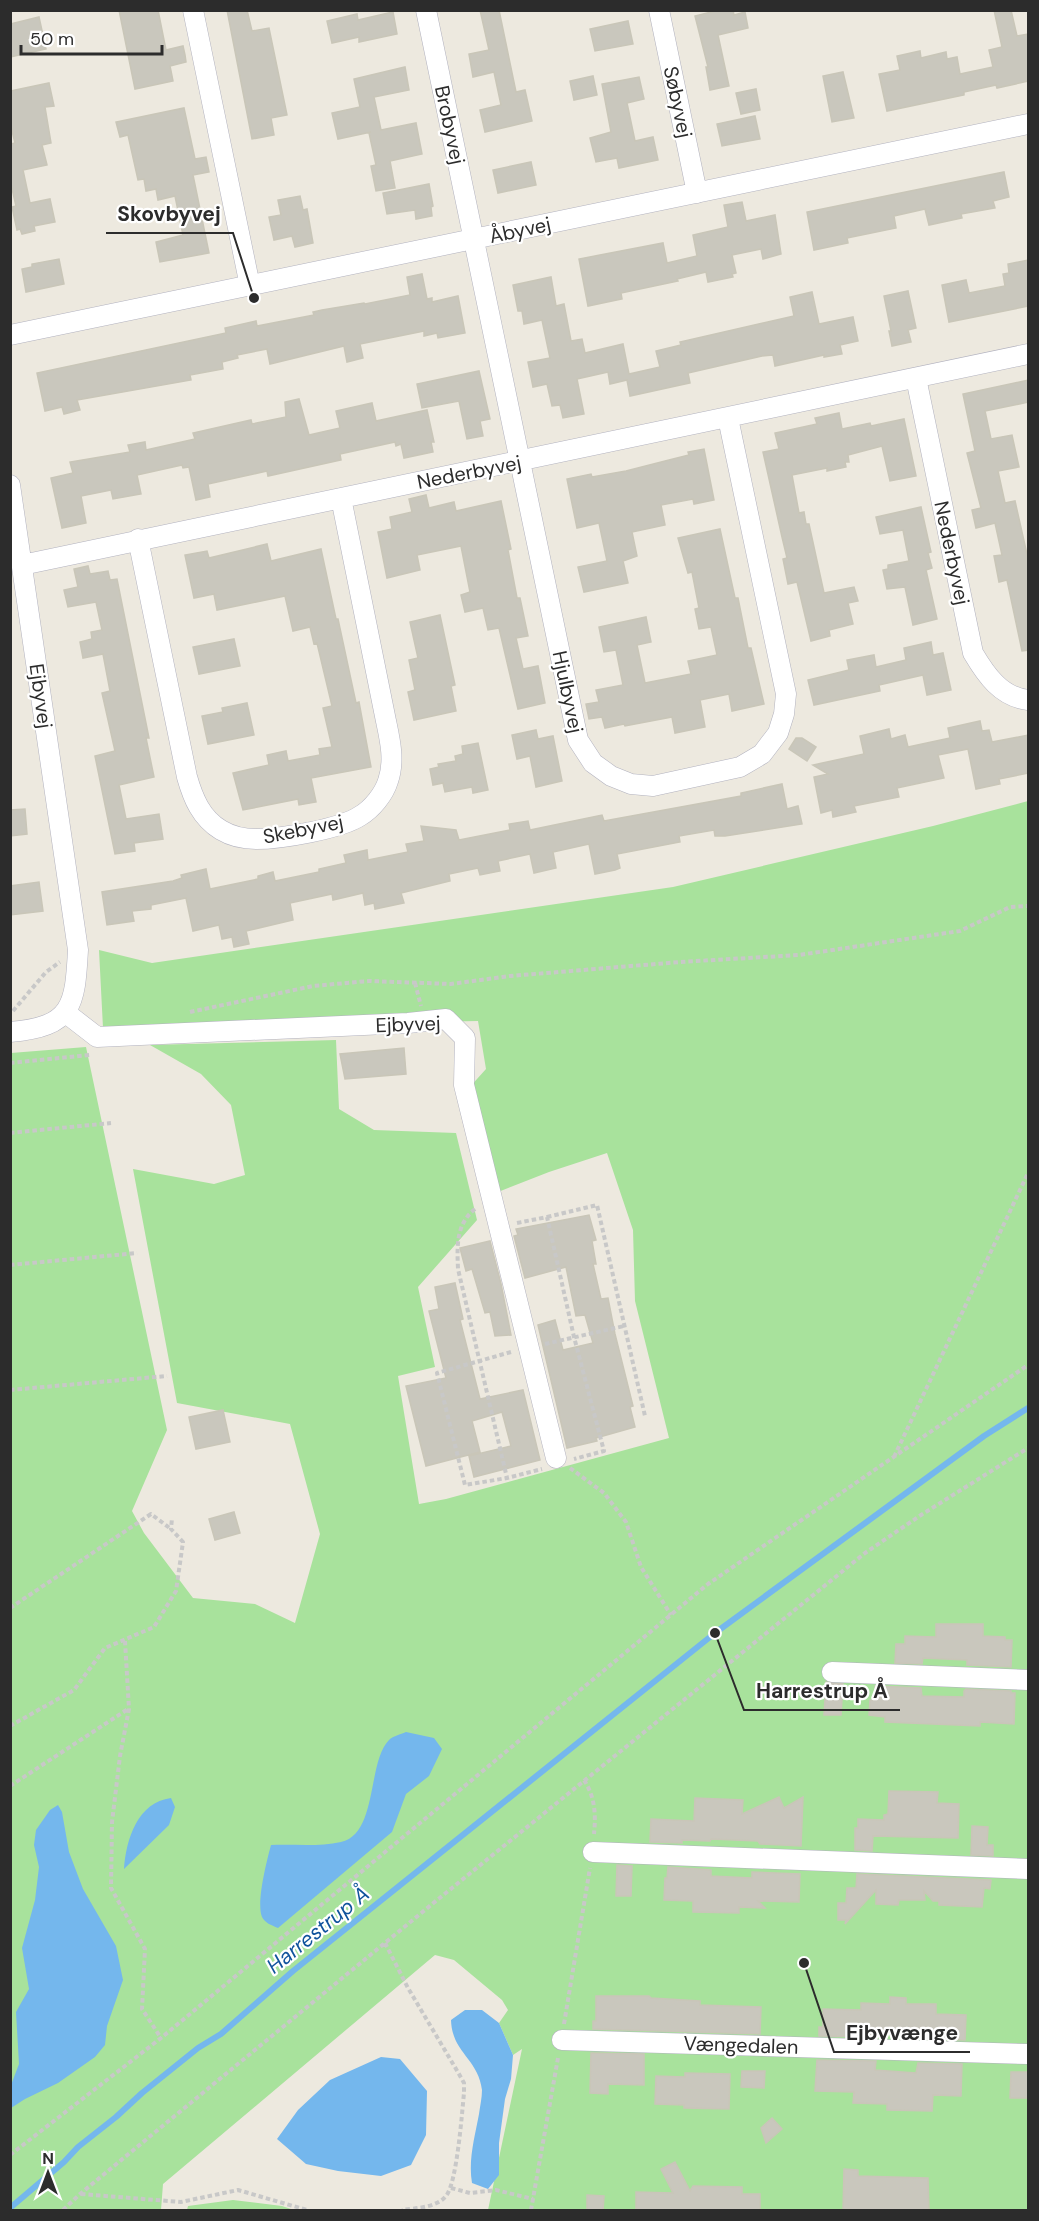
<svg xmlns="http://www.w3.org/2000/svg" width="1039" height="2221" viewBox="0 0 1039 2221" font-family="'DM Sans',sans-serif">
  <rect width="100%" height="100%" fill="#ede9df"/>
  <path fill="#a8e29c" d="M1028 801V2210H488L522 2049 513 2055 499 2023 508 2010 502 2000 454 1960 435 1955 163 2184 161 2210H11V1053L86 1047 167 1430 132 1511 144 1533 193 1598 255 1604 295 1623 320 1534 290 1424 177 1403 133 1169 214 1184 245 1175 231 1105 201 1074 150 1045 336 1040 339 1109 374 1130 456 1133 477 1220 418 1287 435 1367 398 1376 419 1504 446 1499 669 1438 635 1301 633 1230 607 1153 549 1172 493 1194 468 1089 486 1069 478 1021 103 1028 99 950 152 963 673 887 933 826Z
    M233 2200 282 2206 294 2210H187L188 2206Z"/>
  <path fill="#74b7ed" d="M406 1732 434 1738 442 1749 429 1776 406 1794 392 1832 278 1928C271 1925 265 1923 262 1917 256 1903 267 1860 271 1845 294 1844 319 1847 341 1842 378 1834 367 1762 389 1740 393 1736 402 1734 406 1732Z
    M171 1798 175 1807 169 1825 124 1869C126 1839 138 1802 171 1798Z
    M58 1805 62 1812 69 1852 83 1889 116 1946 123 1980 107 2026 105 2045 95 2057 58 2083 25 2099 11 2108V2085L19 2064 16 2012 29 1989 22 1948 35 1900 39 1867 34 1845 36 1830 50 1810Z
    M465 2010H482L499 2023 513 2055 511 2079 505 2099 499 2143V2175L488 2189 472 2183C468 2160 475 2136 479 2114 480 2106 482 2098 482 2090 478 2058 452 2053 451 2020Z
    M381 2057 400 2059 427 2091 426 2135 411 2165 381 2176 338 2171 306 2164 277 2139 298 2110 330 2080Z"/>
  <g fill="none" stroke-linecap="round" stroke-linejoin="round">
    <path stroke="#74b7ed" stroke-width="6" d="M10 2208 64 2162 78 2147 116 2117 142 2093 198 2048 221 2034 293 1971 715 1633 984 1436 1028 1408"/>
  </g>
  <path fill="#c9c7bd" stroke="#c9c6b8" stroke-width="1.5" d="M119 10H158L166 50 183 46 185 55 186 62 170 66 173 81 135 89Z
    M227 10H247L252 31 269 28 287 115 271 118 274 135 252 139Z
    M480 10H499L516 92 525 90 532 121 485 132 480 110 501 105 494 72 473 77 469 54 489 50Z
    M719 10H733L734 15 745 12 748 28 718 35 729 86 710 90 706 67H708L695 16Z
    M994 10H1011L1017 36 1029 34V81L997 88 996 85 964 92V95L887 111 879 74 900 70 897 56 920 51 921 58 946 52 947 59 957 57 960 74 993 67 989 50 1002 47Z
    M393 12 397 34 359 42V37L332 43 327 21 357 14 358 20Z
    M39 17 46 49 10 57V24Z
    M628 21 633 44 595 51 590 29Z
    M405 67 409 90 374 97 381 130 416 123 422 154 390 161 395 188 376 191 371 166 376 165 369 133 371 132 338 139 332 113 360 107 354 79Z
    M843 72 854 118 832 122 823 76Z
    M593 76 597 95 574 100 570 81Z
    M639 77 644 99 627 103 635 141 653 137 658 160 619 168 617 158 596 162 590 138 611 132 602 84Z
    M49 83 54 106 45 107 51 143 42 145 47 165 23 170 30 203 50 199 55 222 34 226 35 231 22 234 20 229 17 230 12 207 16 206 10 180V144L15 143 10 123V91Z
    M756 89 760 110 741 114 736 93Z
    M184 108 195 159 206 157 209 172 193 175 209 253 160 262 156 242 183 235 175 196 158 200 156 189 146 191 144 179 138 180 128 135 120 137 116 122Z
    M755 116 760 139 722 146 717 124Z
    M531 162 536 185 498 193 493 170Z
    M1004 172 1009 197 993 201 995 208 961 214 962 218 929 225 925 209 894 216 896 228 847 238 848 243 814 250 807 212Z
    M429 184 433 206 431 207 432 216 416 219 415 210 387 214 383 193Z
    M300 196 303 210 307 209 313 243 295 247 292 236 274 240 269 217 281 215 278 200Z
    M742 202 746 221 775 215 781 254 763 259 761 249 732 255 736 273 732 274 733 277 708 282 706 272 677 279 678 281 621 293 622 299 588 306 579 259 663 243 667 263 697 256 693 235 728 227 724 205Z
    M59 259 64 284 26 292 22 269 32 267V264Z
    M1029 260V306L949 322 942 285 966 280 969 293 1005 286 1003 274 1009 273 1008 264Z
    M422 274 427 299 432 298V302L458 296 465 333 438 338 437 333 424 336V331L360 344 363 358 347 362 344 346 270 364 267 349 237 355 238 358 222 362 223 369 190 375 191 380 77 400 80 410 64 414 62 407 45 411 37 373 226 333 225 328 256 321 257 326 314 315 313 312 322 310 364 303 365 304 410 295 407 277Z
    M551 277 556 306 564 304 571 341 582 339 585 353 623 344 629 374 660 367 656 351 681 345 680 342 794 316 790 297 812 292 819 324 853 317 858 341 840 345 842 354 824 357V355L775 366 773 355 762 356 688 373 690 383 630 396 627 380 610 384 608 372 577 379 584 414 563 418 560 405 552 406 547 384 533 387 528 362 550 358 542 320 524 324 522 311H518L513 285Z
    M908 291 916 328 908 330 911 342 892 346 889 331H891L884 296Z
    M479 371 490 419 480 421 483 436 467 439 459 401 422 408 417 384Z
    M1029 380V402L985 411 991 439 1012 435 1019 467 998 471 1005 503 1015 501 1029 563V650L1022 651 1007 580 999 582 994 556 1002 555 995 523 976 528 972 510 981 508 967 453 975 451 963 394Z
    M299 399 309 435 340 428 336 411 372 403 376 421 427 410 434 442H431L433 452 404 458 401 444 396 446 395 442 340 454 341 460 268 476 267 471 208 484 210 497 196 500 189 467 183 468 182 465 137 475 141 494 113 499 111 490 81 496 86 523 62 528 51 478 73 473 70 462 130 452 128 445 145 442 146 450 195 439 193 433 251 420 252 424 286 417 285 402Z
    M839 413 842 429 870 423 871 426 904 419 916 476 890 481 882 446 848 455 849 462H845L846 467 827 471V468L792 475 799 513 804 512 806 524H809L824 593 854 587 858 601 848 603 853 624 829 630 830 636 811 641 797 582 788 584 783 559 787 558 782 537 763 452 779 449 775 433 817 424 815 418Z
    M704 449 714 500 694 504 693 499 661 505 665 525 632 532 637 556 623 561 628 583 584 592 578 567 607 561 599 523 577 528 567 479 591 474 592 477 626 471 669 460 689 455 688 452Z
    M426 495 429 508 454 502 456 511 501 501 511 549 508 550 517 598H520L528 636 516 638 523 669 538 666 545 703 518 709 499 628 488 630 483 608 465 612 461 595 470 592 461 546 417 555 420 570 387 578 378 532 392 529 390 517 412 512 409 499Z
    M921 507 931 552 928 553 932 568 926 570 937 619 913 625 905 587 887 589 883 570 888 569V565L909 561 903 530 880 534 876 517Z
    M720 529 735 598H738L748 648H751L764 704 732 711 729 694 700 700 705 727 675 733 672 717 625 726 624 724 605 728 602 717 589 719 586 704 599 702 596 690 623 685 616 650 604 652 599 627 646 617 651 642 637 645 645 683 691 674 688 661 717 655 711 627 699 629 695 609 699 608 692 572 688 573 678 538Z
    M267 544 271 561 321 549 336 619H338L356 703 359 702 371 767 311 778 316 802 299 805 298 799 243 810 233 773 269 765 267 755 286 751 288 761 320 755 319 749 332 747 323 708 332 706 317 643 314 644 310 627 293 631 285 596 217 610 214 594 194 598 185 555 207 551 209 558Z
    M88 566 90 574 108 571 110 580 117 579 149 738H146L154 777 119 785 126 819 159 814 163 839 134 843 135 851 115 854 95 756 115 751 102 693 110 691 103 654 83 658 80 642 92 639 91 632 102 630 96 602 68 607 64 590 78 587 74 569Z
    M440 615 455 685 451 686 456 711 414 720 408 692 415 690 409 660 418 658 410 622Z
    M234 639 240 666 199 674 193 647Z
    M931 642 933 655 943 653 951 690 927 695 923 675 879 685 880 691 814 705 808 680 849 670 847 660 874 655 876 667 906 660 904 648Z
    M247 703 254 735 208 744 202 716 223 712 222 708Z
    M980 721 982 731 989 730 992 742 1029 735V773L999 779 1000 784 976 789 968 749 938 755 944 778 897 788 899 797 854 806 856 812 833 817 832 810 821 813 814 777 828 774 813 765 864 754 860 736 889 729 891 739 905 735 908 747 950 738 948 728Z
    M536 730 538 739 553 736 562 781 536 787 530 756 517 759 512 735Z
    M796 738H802L816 747 807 761 789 749Z
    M478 743 488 790 473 793 472 787 445 792 443 783 433 785 430 769 439 767 438 764 456 761 455 756 463 754 462 746Z
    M782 784 787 809 798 806 802 824 725 836H715L714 830 679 836 680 842 617 854 620 868 615 870 595 874 589 844 553 852 556 868 534 873 530 854 498 861 500 871 480 875 478 868 449 874 450 881 401 893 404 903 375 909 374 903 365 905 363 893 333 900 332 894 290 903 293 920 246 931 249 944 234 947 232 937 222 939 219 925 193 931 186 898 151 905V909L132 911 134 921 107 925 102 892 173 881 182 878 181 875 206 869 210 889 258 879V876L273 872 275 881 319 872V869L346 863 344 855 367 850 368 860 408 852 406 844 424 841 421 826 456 830 459 840 510 830 509 824 528 821 530 830 602 815 604 821 741 796V793Z
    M25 809 27 834 10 836V810Z
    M39 882 43 911 10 915V886Z
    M404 1048 406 1074 345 1079 340 1054Z
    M589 1215 596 1240 592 1241 596 1264H593L601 1299 608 1298 615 1334 633 1406 630 1407 635 1427 596 1438 597 1441 567 1448 538 1325 555 1320 563 1350 593 1343 585 1315 576 1316 566 1267 525 1278 514 1236 518 1235 516 1229Z
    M490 1241 501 1284 511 1335 495 1336 490 1312 485 1313 472 1269 466 1271 460 1248Z
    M455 1283 463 1319 460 1320 480 1399 523 1390 540 1460 474 1477 469 1456 511 1446 502 1412 472 1421 480 1452 426 1466 406 1386 446 1378 429 1311 439 1309 435 1287Z
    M223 1410 230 1442 196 1449 189 1417Z
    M234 1512 240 1533 215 1540 209 1519Z
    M936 1624H983V1636L1005 1637V1640H1012L1011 1667 967 1665V1660L923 1658 922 1664 895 1663 896 1644H905V1636L936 1637Z
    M826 1682 843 1684 841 1715H824Z
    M875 1686 921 1688 922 1696 964 1697V1691L966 1689 1011 1691V1693H1015L1014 1724 980 1722V1726L885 1722V1717L869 1715 870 1700H875Z
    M889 1791 938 1792 937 1803 959 1804 958 1838 873 1836 872 1851 855 1850V1828H858V1819L884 1820V1815L888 1814Z
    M779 1797 784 1808 803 1797 801 1846 760 1844 758 1841 711 1839 710 1841 682 1840V1843L650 1842 651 1819 694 1821 695 1798 743 1800 742 1814Z
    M972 1826 988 1827 987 1845H993V1856L971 1855Z
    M617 1865 632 1866 631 1896H616Z
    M668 1867 711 1870V1876L752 1878V1872L800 1874 799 1902 758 1901 765 1908 739 1907V1913L693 1912V1901L664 1900 665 1878H667Z
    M857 1874 991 1880 990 1889 984 1888 982 1907 939 1905V1901H933L924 1891 925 1900H899L898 1905 876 1904V1890L845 1924 846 1920H838V1903H846L847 1888H856Z
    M596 1996H649L651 1998 700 2001V2005L761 2007 760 2034 593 2029V2021H596Z
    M890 1997 906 1998V2004H936V2014L966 2015 965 2040 919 2039V2034L876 2033V2037L819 2036V2027H823V2009L861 2010V2003L890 2004Z
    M591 2053 644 2054V2085L608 2084V2094L590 2093Z
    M817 2060 876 2061 875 2070 916 2073 918 2063 962 2064 961 2096 933 2095 932 2111 887 2110V2104L853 2103 854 2092 815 2091Z
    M742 2071H765L764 2088 741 2087Z
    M1011 2072H1029V2098H1010Z
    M685 2073 730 2074 729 2109 684 2108V2105L655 2104 656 2076 685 2077Z
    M772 2118 782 2129 766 2143 761 2128Z
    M675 2162 690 2191 693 2186 742 2187V2194H760V2211H636V2192L673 2193 661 2169Z
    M844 2169 858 2170V2176L928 2178 929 2211H843Z
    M587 2195 604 2196 603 2211H587Z"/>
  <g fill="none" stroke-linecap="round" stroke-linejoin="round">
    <g stroke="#b2b2bf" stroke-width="21">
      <path id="minor" d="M193 10 250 286
        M426 10 578 740 593 763 611 776 631 784 653 786 740 767 762 754 778 733 784 714 786 694 728 418
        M659 10 697 193
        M10 335 1028 124
        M916 378 973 653C986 675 1001 697 1028 700
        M10 485 78 950C75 1005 73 1027 10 1032
        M138 539 187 777C193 798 201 818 221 830 231 836 245 839 256 839 281 839 340 829 360 816 372 809 384 794 388 781 395 761 390 740 386 721L341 498
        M22 565 1028 354
        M66 1013 97 1037 408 1023 446 1019 465 1038 464 1085 556 1458
        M832 1672 1028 1680
        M593 1852 1028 1869
        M562 2040 1028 2054"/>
    </g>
    <path stroke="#c8c8c8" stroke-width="4" stroke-dasharray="4.5 3" stroke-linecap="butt" d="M415 983 421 1006
      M13 1011 46 972 60 962
      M190 1012 313 986 369 981 451 984 510 976 680 962 799 955 960 931 1010 907 1028 906
      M10 1063 90 1055
      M10 1133 111 1123
      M475 1209C456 1224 457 1246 458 1269L507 1478
      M547 1217 597 1205 645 1416
      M517 1223 547 1217 574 1337 604 1451 574 1459
      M10 1265 137 1253
      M545 1344 624 1326
      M511 1352 437 1373 465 1485 507 1478 542 1469
      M10 1390 167 1376
      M894 1457 1028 1173
      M570 1468 604 1493 626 1522 641 1567 671 1615
      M10 1608 151 1514 171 1529
      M125 1641 129 1709 120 1756 112 1822 111 1888 145 1949 142 2009 161 2038
      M10 1726 74 1690 105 1648 154 1627 176 1591 183 1542 171 1529 172 1518
      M584 1780C595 1797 596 1814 594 1834
      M10 1786 128 1709
      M385 1943 408 1988 459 2074 464 2083V2093C462 2112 457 2183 446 2196 436 2208 415 2208 402 2210
      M564 2024 590 1868
      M10 2155 161 2038 708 1584 1028 1365
      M451 2188 470 2193 496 2190 533 2199
      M81 2194 181 2202 238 2190 307 2210
      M63 2210 80 2194 431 1905 865 1553 921 1515 1028 1448
      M531 2210 558 2058"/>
    <use href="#minor" stroke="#fff" stroke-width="20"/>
  </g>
  <g text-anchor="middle" stroke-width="4.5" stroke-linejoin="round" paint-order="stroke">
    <g font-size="20" fill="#2c2c2c" stroke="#fff">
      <text transform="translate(678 102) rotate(78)" y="7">Søbyvej</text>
      <text transform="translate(450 125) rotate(78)" y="7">Brobyvej</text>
      <text transform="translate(520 230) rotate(-12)" y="7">Åbyvej</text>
      <text transform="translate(469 472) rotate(-11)" y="7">Nederbyvej</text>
      <text transform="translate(952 553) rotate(78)" y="7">Nederbyvej</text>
      <text transform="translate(568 692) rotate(78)" y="7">Hjulbyvej</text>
      <text transform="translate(41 696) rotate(82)" y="7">Ejbyvej</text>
      <text transform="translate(303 829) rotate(-11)" y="7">Skebyvej</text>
      <text transform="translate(408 1024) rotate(-2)" y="7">Ejbyvej</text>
      <text transform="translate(741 2045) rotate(2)" y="7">Vængedalen</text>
    </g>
    <g font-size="21" font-style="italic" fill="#10539c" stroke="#fff">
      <text transform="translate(318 1930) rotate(-39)" y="7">Harrestrup Å</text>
    </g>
  </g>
  <path fill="none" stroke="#2c2c2c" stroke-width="2" d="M254 298L233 233H106M715 1633L744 1710H900M804 1963L834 2052H970"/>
  <g fill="#2c2c2c" stroke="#fff" stroke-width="2">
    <circle cx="254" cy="298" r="6"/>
    <circle cx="715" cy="1633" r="6"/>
    <circle cx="804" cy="1963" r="6"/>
  </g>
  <g font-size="21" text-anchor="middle" font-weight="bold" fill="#2c2c2c" stroke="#fff" stroke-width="4.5" stroke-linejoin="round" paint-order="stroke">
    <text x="169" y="221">Skovbyvej</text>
    <text x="822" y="1698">Harrestrup Å</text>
    <text x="902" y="2040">Ejbyvænge</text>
  </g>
  <rect width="1039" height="2221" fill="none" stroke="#2c2c2c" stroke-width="24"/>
  <g transform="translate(48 2173)" stroke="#ffffff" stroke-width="4.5" paint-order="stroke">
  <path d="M0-4.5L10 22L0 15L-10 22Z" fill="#2c2c2c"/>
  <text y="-9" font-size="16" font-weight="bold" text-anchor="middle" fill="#2c2c2c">N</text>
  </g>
  <path d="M21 45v9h141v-9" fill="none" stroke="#2c2c2c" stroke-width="3"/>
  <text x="30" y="45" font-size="18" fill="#2c2c2c" stroke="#ffffff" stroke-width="4.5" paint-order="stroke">50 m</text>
</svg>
